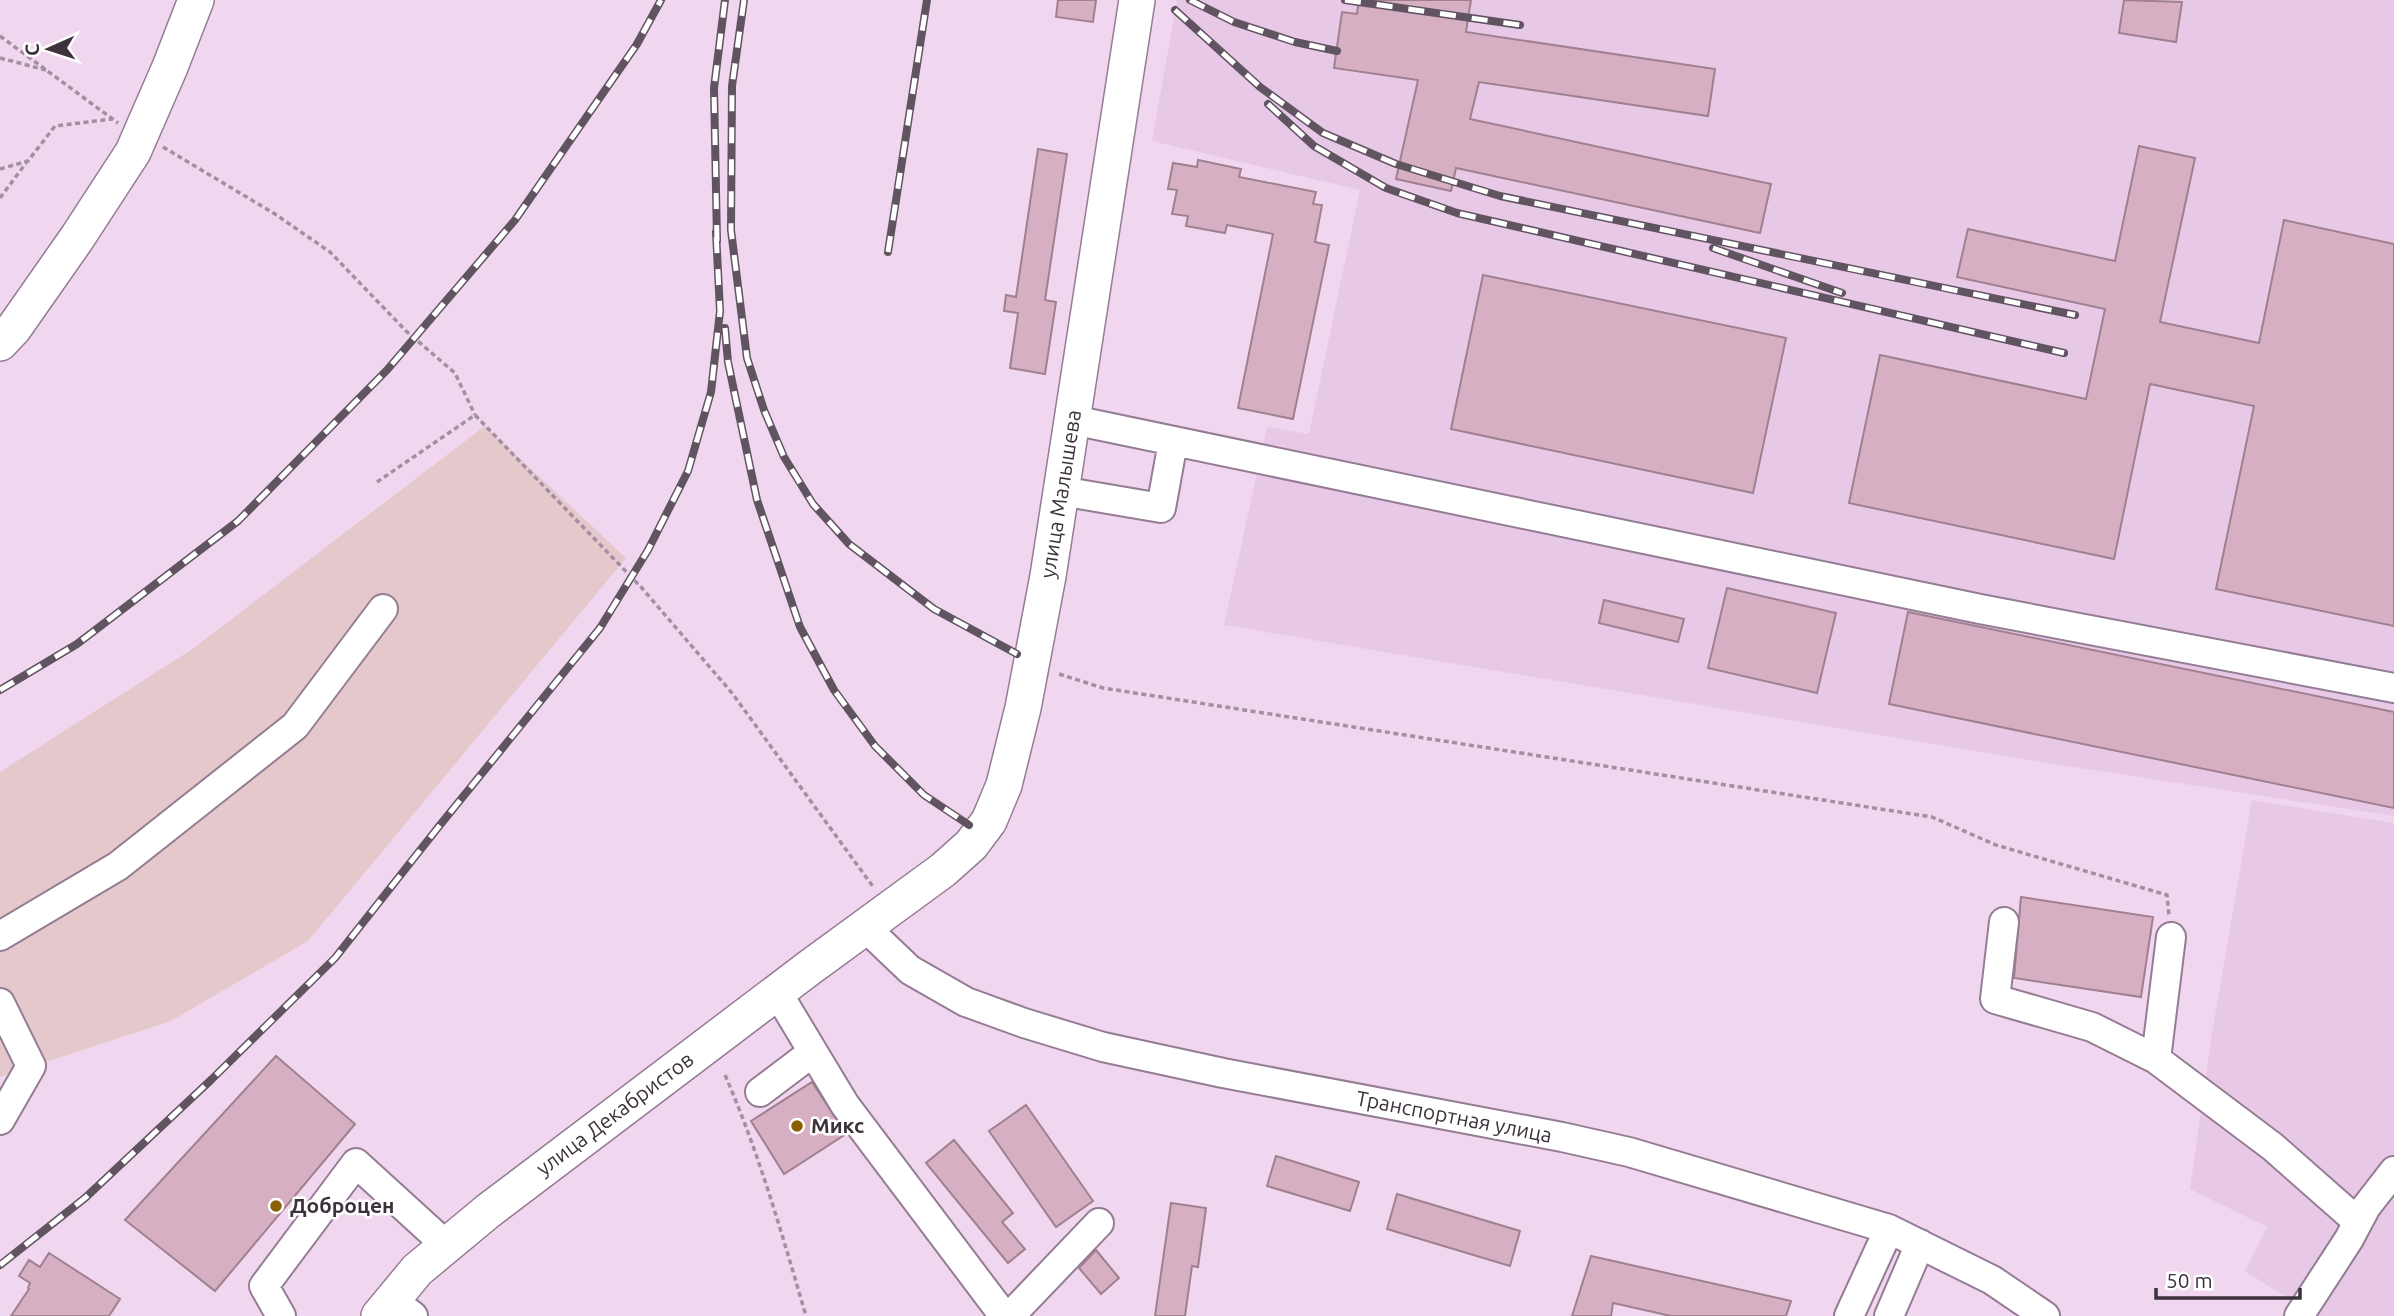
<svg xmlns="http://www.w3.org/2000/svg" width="2394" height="1316" viewBox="0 0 2394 1316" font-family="Ubuntu,sans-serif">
  <rect width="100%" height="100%" fill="#f0d6ef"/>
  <path fill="#e8c8e7" d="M1177 0H2394V816L2047 763 1224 625 1267 427 1309 434 1360 190 1152 141Z
    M2252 800 2394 823V1316H2312L2313 1314 2245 1271 2267 1227 2190 1189 2211 1039Z"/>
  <path fill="#e5c8cb" d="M485 426 626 558 308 941 171 1021 0 1077V772L191 650Z"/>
  <path fill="#d6b0c2" stroke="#a0808f" stroke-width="2" d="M1058 0H1096L1093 22 1056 17Z
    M1359 0H1471L1466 32 1715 69 1708 116 1479 82 1470 119 1771 184 1760 233 1456 168 1451 191 1396 179 1418 80 1334 68 1342 12 1357 14Z
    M2124 0 2182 2 2176 42 2119 33Z
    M2139 146 2195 158 2160 322 2259 343 2284 220 2394 244V626L2216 589 2254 406 2150 384 2114 559 1849 503 1880 355 2086 399 2105 309 1957 277 1968 229 2115 261Z
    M1038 149 1067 154 1045 300 1056 302 1045 374 1010 368 1018 313 1004 311 1006 295 1016 297Z
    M1198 160 1241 169 1239 177 1316 192 1313 204 1322 205 1315 242 1329 245 1293 419 1238 408 1273 234 1227 225 1225 233 1186 226 1188 216 1172 214 1177 190 1168 189 1173 163 1197 167Z
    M1483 275 1786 338 1753 493 1451 429Z
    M1727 588 1836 613 1817 693 1708 668Z
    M1604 600 1684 619 1678 642 1599 623Z
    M1908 612 2394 712V808L1889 704Z
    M2021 897 2153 917 2141 997 2014 978Z
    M276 1056 355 1124 215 1291 125 1220Z
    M812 1082 846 1134 784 1174 751 1121Z
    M1026 1105 1093 1201 1056 1227 989 1131Z
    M954 1140 1013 1213 1002 1222 1025 1249 1008 1263 926 1163Z
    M1276 1156 1359 1182 1350 1211 1267 1186Z
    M1397 1194 1520 1231 1510 1266 1387 1229Z
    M1171 1203 1206 1208 1198 1267 1192 1266 1185 1316H1155Z
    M1096 1250 1119 1278 1101 1294 1079 1268Z
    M49 1253 120 1299 109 1316H11L29 1289 28 1288 30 1283 19 1276 29 1260 40 1267Z
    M1591 1256 1791 1301 1786 1316H1671L1613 1303 1611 1316H1572Z"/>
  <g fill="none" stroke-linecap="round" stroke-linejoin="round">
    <g stroke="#947c94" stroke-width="32">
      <path id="minor" d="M1073 420 1980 609 2394 688
        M1061 491 1161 508 1173 442
        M2004 922 1995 999 2092 1027 2156 1059
        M865 927 910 970 966 1002 1024 1023 1103 1047 1223 1073 1562 1137 1629 1152 1889 1229 1992 1280 2045 1316
        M0 936 118 866 295 726 383 609
        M2171 937 2156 1059 2273 1147 2358 1222
        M777 992 845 1105 1004 1316
        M0 1003 31 1066 0 1120
        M760 1092 813 1052
        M391 1299 413 1316
        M281 1316 264 1286 356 1163 446 1245
        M1010 1316 1099 1223
        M1849 1316 1889 1229
        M1889 1316 1920 1244
        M2299 1316 2349 1239 2366 1207 2394 1171"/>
    </g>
    <g stroke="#947c94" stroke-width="38">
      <path id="major" d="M0 343 14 328 77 238 133 152 170 67 196 0
        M379 1316 417 1270 488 1211 809 968 943 870 971 845 989 821 1004 785 1023 708 1048 576 1137 0"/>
    </g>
    <path stroke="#a28fa1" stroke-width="3.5" stroke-dasharray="5 3.5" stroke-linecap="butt" d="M0 36 118 123
      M0 58 46 70
      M163 147 275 214 330 252 406 331 455 373 475 415
      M0 169 28 161 55 126 112 119
      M0 198 26 163
      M377 482 475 415 641 587 732 693 874 888
      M1059 674 1103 688 1932 817 1996 845 2167 895 2169 915
      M725 1075C759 1153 782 1234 806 1316"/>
    <use href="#minor" stroke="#fff" stroke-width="28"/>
    <use href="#major" stroke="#fff" stroke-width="35"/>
    <g stroke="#615461" stroke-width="8">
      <path id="rail" d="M744 0 732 86 731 230 747 358 764 410 784 457 813 504 849 544 934 609 1017 654
        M1190 0 1234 22 1295 42 1337 51
        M1345 0 1520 25
        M1175 10 1260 87 1323 133 1396 164 1500 196 2075 315
        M1268 104 1314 146 1386 188 1457 213 2064 353
        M717 241 714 88 725 0
        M1713 248 1842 293
        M888 252 927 0
        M725 328 728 362 757 500 800 627 834 690 875 746 924 795 969 825
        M0 690 77 644 238 521 387 370 515 220 637 44 661 0
        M0 1265 85 1198 212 1079 335 958 440 825 600 628 648 550 688 471 711 392 720 311 716 232"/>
    </g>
    <use href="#rail" stroke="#fff" stroke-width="5" stroke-dasharray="16" stroke-linecap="butt"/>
  </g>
  <g fill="#8c5e04" stroke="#fff" stroke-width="2.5">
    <circle cx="797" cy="1126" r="7"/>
    <circle cx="276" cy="1206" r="7"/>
  </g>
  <g text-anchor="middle" stroke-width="5" stroke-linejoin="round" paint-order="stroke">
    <g font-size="21" fill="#3c323c" stroke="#fff">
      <text transform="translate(1061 494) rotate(-81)" y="7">улица Малышева</text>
      <text transform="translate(615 1114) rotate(-37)" y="7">улица Декабристов</text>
      <text transform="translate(1454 1117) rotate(11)" y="7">Транспортная улица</text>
    </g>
    <g font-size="21" font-weight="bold" fill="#3c323c" stroke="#fff" text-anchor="start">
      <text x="811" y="1133">Микс</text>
      <text x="290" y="1213">Доброцен</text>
    </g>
  </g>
  <g transform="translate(49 49) rotate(267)" stroke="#ffffff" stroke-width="5" paint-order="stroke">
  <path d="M0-5L12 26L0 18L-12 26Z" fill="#3c323c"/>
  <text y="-10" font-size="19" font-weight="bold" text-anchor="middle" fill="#3c323c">С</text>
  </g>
  <path d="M2156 1288v10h144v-10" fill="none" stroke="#3c323c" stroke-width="3.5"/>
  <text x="2166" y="1288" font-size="21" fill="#3c323c" stroke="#ffffff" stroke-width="5" paint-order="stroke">50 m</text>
</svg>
